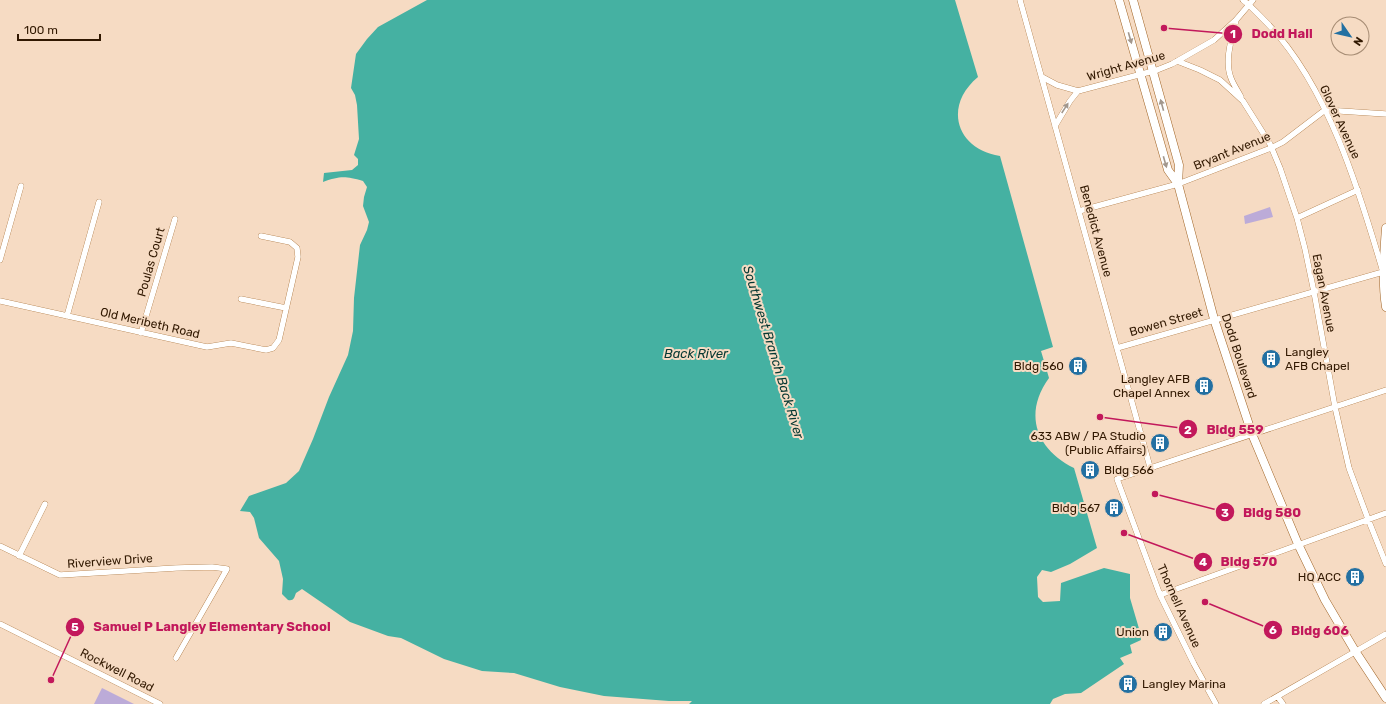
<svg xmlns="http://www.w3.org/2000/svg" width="1386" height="704" viewBox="0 0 1386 704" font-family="Rubik,sans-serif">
  <rect width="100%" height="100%" fill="#f6dbc3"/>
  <path fill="#bcabd8" d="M1270 207 1273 217 1245 224 1244 216Z
    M102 688 134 704H94Z"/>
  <path fill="#45b1a2" d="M427 0H955L978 77C943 106 956 149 1000 156L1053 347 1041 351 1049 378C1023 414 1036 449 1074 468L1097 548 1070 564 1051 572 1042 570 1037 577 1038 597 1043 602 1060 601 1061 583 1104 568 1130 574V598L1140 632 1141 640 1130 645 1132 653 1120 658 1124 664 1081 693 1065 694 1053 699 1050 704H689L692 701H669L604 696 560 687 514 673 482 671 444 659 401 638 388 636 350 622 302 589 296 593C294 598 294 601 288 600L282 594 283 579 279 561 259 538 254 518 250 512 240 511 249 496 286 483 299 471 313 439 329 397 348 355 353 331 354 298 360 245 367 230 369 222 363 206 364 197 367 187 363 181C345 176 340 176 323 182L324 173 352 170 358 165V159L354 155 359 139 357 105 355 95 351 88 356 54 367 39 378 27Z"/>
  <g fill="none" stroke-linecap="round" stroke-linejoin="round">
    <g stroke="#a16527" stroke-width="6">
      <path id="street" d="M1020 0 1150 467
        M1236 20C1232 37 1224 61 1231 78 1233 84 1238 91 1241 97
        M1177 61 1200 70 1220 80 1243 101 1270 144 1280 168 1297 218 1305 249 1314 292 1335 407 1349 468 1368 519 1386 564
        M1042 77 1057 85 1078 91 1157 70 1172 64 1214 40 1236 20 1253 0
        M1055 126 1070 101 1078 91
        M1079 211 1178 184 1271 148 1283 142 1325 110 1386 114
        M1297 218 1358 190
        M0 260 21 186
        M241 299 286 308
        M0 301 207 347 231 343 266 350 273 348 279 340 298 257 297 248 290 242 261 236
        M67 316 99 202
        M141 333 175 219
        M1117 348 1383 272C1359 190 1328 86 1267 23 1259 15 1252 7 1243 0
        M0 546 60 575 176 568 212 567 227 569 176 658
        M19 556 45 504
        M1160 595 1386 513
        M0 624 160 704
        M1278 697 1283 704
        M1216 704 1194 664 1160 595 1117 479 1386 390
        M1264 704 1386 634"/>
    </g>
    <g stroke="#a16527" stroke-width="9">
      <path id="secondary" d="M1119 0 1168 170 1178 184
        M1133 0 1179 165 1178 184 1214 319 1252 434 1298 544 1325 600 1355 651 1386 698
        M1386 228C1384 254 1382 281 1386 307"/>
    </g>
    <use href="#street" stroke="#fff" stroke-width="5.5"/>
    <use href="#secondary" stroke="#fff" stroke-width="8"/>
  </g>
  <defs><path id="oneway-solid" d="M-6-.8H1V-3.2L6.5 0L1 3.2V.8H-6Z"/></defs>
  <g fill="#a2978d">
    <use href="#oneway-solid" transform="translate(1130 38) rotate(74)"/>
    <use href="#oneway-solid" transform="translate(1162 105) rotate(-105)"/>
    <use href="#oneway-solid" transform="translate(1065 108) rotate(-57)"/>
    <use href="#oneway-solid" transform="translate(1165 162) rotate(74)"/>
  </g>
  <defs>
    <g id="building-disc" transform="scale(1)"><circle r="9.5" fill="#2370a2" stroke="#f6dbc3"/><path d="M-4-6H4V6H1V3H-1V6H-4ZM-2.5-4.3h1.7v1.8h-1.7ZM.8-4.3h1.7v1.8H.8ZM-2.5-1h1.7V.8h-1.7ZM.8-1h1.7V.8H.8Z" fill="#fff"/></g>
  </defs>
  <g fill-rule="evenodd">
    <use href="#building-disc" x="1271" y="359"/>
    <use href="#building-disc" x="1078" y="366"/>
    <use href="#building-disc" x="1204" y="386"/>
    <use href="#building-disc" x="1160" y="443"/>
    <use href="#building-disc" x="1090" y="470"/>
    <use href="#building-disc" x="1114" y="508"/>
    <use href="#building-disc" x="1355" y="577"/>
    <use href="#building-disc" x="1163" y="632"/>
    <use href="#building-disc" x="1128" y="684"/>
  </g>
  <g text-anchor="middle" stroke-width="4" stroke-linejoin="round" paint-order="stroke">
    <g font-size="12" fill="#311801" stroke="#f6dbc3">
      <text transform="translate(1126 66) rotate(-16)" y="4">Wright Avenue</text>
      <text transform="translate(1340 122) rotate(65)" y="4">Glover Avenue</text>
      <text transform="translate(1232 151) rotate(-22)" y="4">Bryant Avenue</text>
      <text transform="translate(1096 231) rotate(75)" y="4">Benedict Avenue</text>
      <text transform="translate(151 262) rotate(-74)" y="4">Poulas Court</text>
      <text transform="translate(1324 293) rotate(79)" y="4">Eagan Avenue</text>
      <text transform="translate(1166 322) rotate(-16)" y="4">Bowen Street</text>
      <text transform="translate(150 323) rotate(13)" y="4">Old Meribeth Road</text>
      <text transform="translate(1239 356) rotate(72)" y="4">Dodd Boulevard</text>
      <text transform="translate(110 561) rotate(-4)" y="4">Riverview Drive</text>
      <text transform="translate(1179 606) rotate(66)" y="4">Thornell Avenue</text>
      <text transform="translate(117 670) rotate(27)" y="4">Rockwell Road</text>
    </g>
    <g font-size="12" fill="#311801" stroke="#f6dbc3" text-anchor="end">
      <text x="1285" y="356" text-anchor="start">Langley<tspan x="1285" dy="14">AFB Chapel</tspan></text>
      <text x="1064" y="370">Bldg 560</text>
      <text x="1190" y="383">Langley AFB<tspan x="1190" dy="14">Chapel Annex</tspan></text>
      <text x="1146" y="440">633 ABW / PA Studio<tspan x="1146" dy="14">(Public Affairs)</tspan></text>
      <text x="1104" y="474" text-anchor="start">Bldg 566</text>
      <text x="1100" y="512">Bldg 567</text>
      <text x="1341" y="581">HQ ACC</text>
      <text x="1149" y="636">Union</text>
      <text x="1142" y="688" text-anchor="start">Langley Marina</text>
    </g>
    <g font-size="13" font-style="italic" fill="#053832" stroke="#f6dbc3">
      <text transform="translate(774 352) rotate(73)" y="5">Southwest Branch Back River</text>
      <text x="696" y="358">Back River</text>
    </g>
  </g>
  <path fill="none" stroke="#c2185b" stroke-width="1.5" d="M1164 28L1233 34M1100 417L1188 429M1155 494L1225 512M1124 533L1203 562M51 680L75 627M1205 602L1273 630"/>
  <g fill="#c2185b" stroke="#f6dbc3" stroke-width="1.5">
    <circle cx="1164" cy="28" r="4"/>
    <circle cx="1100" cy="417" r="4"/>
    <circle cx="1155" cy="494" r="4"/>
    <circle cx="1124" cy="533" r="4"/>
    <circle cx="51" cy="680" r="4"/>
    <circle cx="1205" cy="602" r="4"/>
    <circle cx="1233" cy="34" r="10"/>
    <circle cx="1188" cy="429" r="10"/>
    <circle cx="1225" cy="512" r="10"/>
    <circle cx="1203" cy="562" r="10"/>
    <circle cx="75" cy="627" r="10"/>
    <circle cx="1273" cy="630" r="10"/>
  </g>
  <g font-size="12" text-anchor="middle" font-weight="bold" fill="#fff">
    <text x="1233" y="38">1</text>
    <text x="1188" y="434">2</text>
    <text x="1225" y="517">3</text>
    <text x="1203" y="566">4</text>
    <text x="75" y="631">5</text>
    <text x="1273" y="634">6</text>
  </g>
  <g font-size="13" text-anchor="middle" font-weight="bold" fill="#c2185b" stroke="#f6dbc3" stroke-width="4" stroke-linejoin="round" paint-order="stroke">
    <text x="1282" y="38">Dodd Hall</text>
    <text x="1235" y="434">Bldg 559</text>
    <text x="1272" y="517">Bldg 580</text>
    <text x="1249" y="566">Bldg 570</text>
    <text x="212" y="631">Samuel P Langley Elementary School</text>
    <text x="1320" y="635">Bldg 606</text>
  </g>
  <g transform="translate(1350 36) rotate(124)"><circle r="19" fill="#f6dbc3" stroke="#a78d75"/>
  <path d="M0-3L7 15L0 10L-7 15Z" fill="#2370a2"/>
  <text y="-6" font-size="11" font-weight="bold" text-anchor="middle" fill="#311801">N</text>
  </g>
  <path d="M18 34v6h82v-6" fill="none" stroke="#311801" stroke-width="2"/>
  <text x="24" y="34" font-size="12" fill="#311801" stroke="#f6dbc3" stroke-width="3" paint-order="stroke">100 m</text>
</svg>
